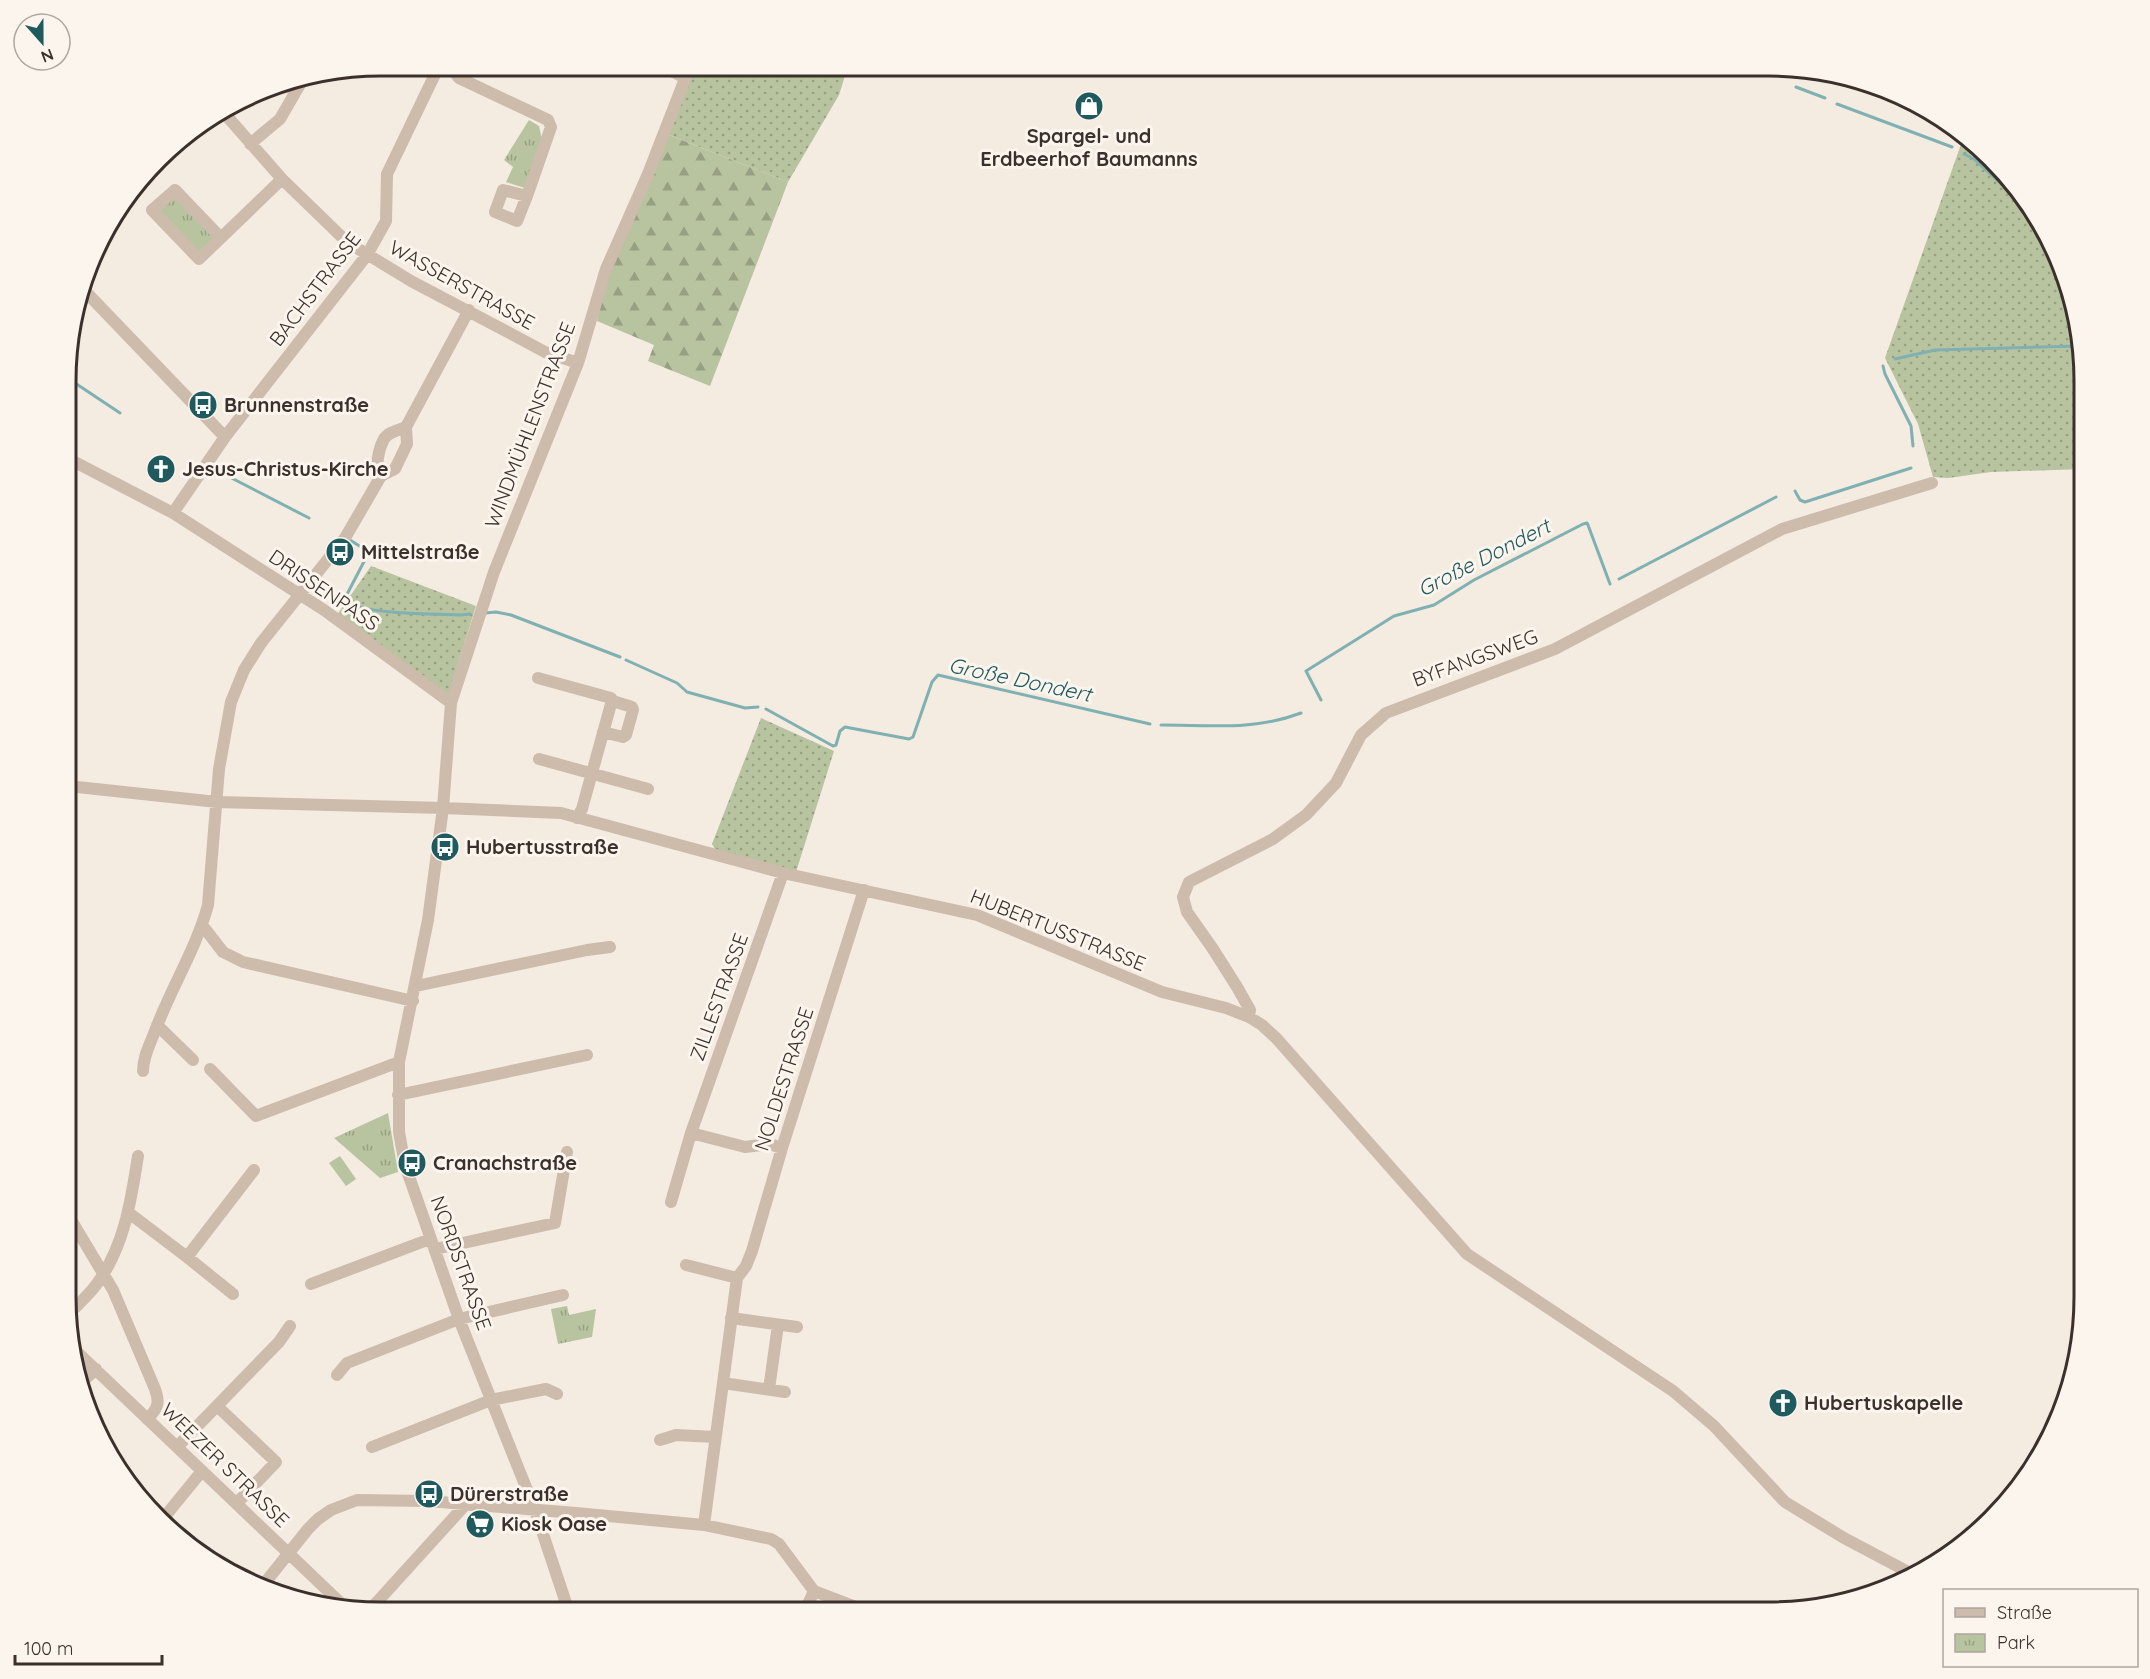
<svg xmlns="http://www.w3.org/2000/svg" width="2150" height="1679" viewBox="0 0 2150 1679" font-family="Quicksand,sans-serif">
  <defs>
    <pattern id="grass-dots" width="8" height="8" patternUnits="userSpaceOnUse" patternTransform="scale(1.5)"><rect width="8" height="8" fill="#b8c4a0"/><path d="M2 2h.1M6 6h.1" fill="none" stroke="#97a083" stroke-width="1.8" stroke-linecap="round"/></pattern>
    <pattern id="forest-firs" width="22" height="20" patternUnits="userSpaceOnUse" patternTransform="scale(1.5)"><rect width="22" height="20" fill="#b8c4a0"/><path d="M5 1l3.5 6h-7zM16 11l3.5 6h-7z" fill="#97a083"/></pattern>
    <pattern id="park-tufts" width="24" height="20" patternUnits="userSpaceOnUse" patternTransform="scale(1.5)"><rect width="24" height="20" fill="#b8c4a0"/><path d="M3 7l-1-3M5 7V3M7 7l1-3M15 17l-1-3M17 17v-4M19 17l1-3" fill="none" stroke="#97a083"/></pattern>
  </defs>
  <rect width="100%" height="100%" fill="#f4ebe1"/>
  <path fill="url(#grass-dots)" d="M691 66H848L839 95 788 182 664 133Z
    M1964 136 1977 145 2052 242 2073 300 2084 381V469L1991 472 1948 478 1933 477 1918 424 1885 358Z
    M371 566 476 606 448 696 337 615Z
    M761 718 834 751 796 872 716 851 712 844Z"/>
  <path fill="url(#forest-firs)" d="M664 133 788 182 710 386 648 361 654 345 597 321 606 269Z"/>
  <path fill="url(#park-tufts)" d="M529 120 539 126 542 140 525 188 506 182 513 167 504 160Z
    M174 195 215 237 199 253 157 211Z
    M388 1113 398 1172 380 1178 334 1138Z
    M567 1306 569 1315 596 1309 592 1337 558 1344 551 1309Z"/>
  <path fill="#b8c4a0" d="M340 1156 356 1179 346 1186 329 1163Z"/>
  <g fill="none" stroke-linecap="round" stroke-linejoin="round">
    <path stroke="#7fb0b2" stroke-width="3" d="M1732 67 1740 69
      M1796 87 1825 98
      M1837 104 1952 147
      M1964 154 1974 159 2022 203
      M1895 359 1935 350 2079 346
      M1883 366 1885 374 1911 426 1913 446
      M69 379 120 413
      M216 470 309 518
      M1795 491 1800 500 1805 502 1911 468
      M350 540 369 552 344 600C361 615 436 614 461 615L470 614
      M1619 579 1776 497
      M485 613 496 612 511 615 620 657
      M626 660 677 683 687 692 745 708 758 707
      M1321 700 1306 671 1394 616 1434 605 1474 580 1583 524 1587 523 1588 525 1610 584
      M766 709 833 746 836 745 840 731 845 727 909 739 913 737 932 682 938 675 1150 724
      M1161 725C1209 725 1254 731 1301 713"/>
    <path stroke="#cdbbac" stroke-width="12" d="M449 66 459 78 548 120 551 127 527 196 503 190 495 212 517 221 527 196
      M662 66 685 78
      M225 114 282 179 347 242 411 281 517 337 545 352 578 363
      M250 144 280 119 303 79
      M220 237 175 190 152 210 199 259 282 179
      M85 291 225 437
      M69 459 173 513 324 610 451 703
      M381 476C374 468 379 448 384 439 388 432 399 430 406 427
      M173 513 225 437 367 255 386 221 387 174 439 66
      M538 678 611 698 613 702
      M539 759 648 789
      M68 786 217 802 443 808 561 813 783 873 977 915 1162 992 1226 1008 1249 1017 1262 1025 1277 1039 1467 1254 1673 1391 1714 1426 1785 1502 1844 1538 1914 1575
      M577 818 582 809 611 704 616 702 632 707 633 710 626 735 623 737 603 732
      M202 925 223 952 243 962 413 1001
      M416 986 587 950 610 947
      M1249 1017 1250 1010 1237 987 1213 949 1187 912 1183 897 1189 882 1273 839 1306 815 1336 783 1361 735 1386 713 1555 649 1782 529 1932 483
      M157 1025 193 1060
      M210 1069 256 1116 399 1062
      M143 1071C143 1057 150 1044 155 1031 171 988 196 949 208 905L219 769 231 702 244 670 261 643 345 538 381 476 395 469 407 444 406 427 469 310
      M398 1095 587 1055
      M691 1133 745 1147 769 1144 782 1148
      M671 1202 691 1133 783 873
      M67 1213 113 1290 155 1389C160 1403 158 1409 147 1419
      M129 1213 187 1257 254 1170
      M435 1249 555 1223 567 1152
      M187 1257 233 1294
      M686 1265 737 1278 704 1525
      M737 1278 746 1266 752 1251 782 1148 864 890
      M311 1284 430 1239
      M67 1316C76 1306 88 1296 96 1285 124 1248 131 1201 138 1156
      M731 1318 797 1327
      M75 1350 347 1609
      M337 1375 347 1363 459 1319 563 1295
      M83 1381 96 1369
      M723 1383 785 1392
      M769 1389 778 1325
      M217 1406 276 1462 237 1503
      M660 1440 676 1435 715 1437
      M177 1447 279 1342 290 1326
      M372 1447 491 1400 546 1389 557 1394
      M162 1520 202 1471
      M260 1589 308 1529 318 1519 331 1510 357 1500 428 1501 576 1513 704 1525 771 1539 779 1544 814 1591 872 1613
      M368 1612 466 1504
      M569 1612 535 1510 459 1319 405 1165 399 1132V1062L428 920 443 808 451 703 494 572 578 363 606 269 648 174 690 66
      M804 1613 814 1591"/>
  </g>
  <defs>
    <g id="shop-disc" transform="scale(1.5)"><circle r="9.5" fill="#1f5a5e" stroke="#fbf5ee"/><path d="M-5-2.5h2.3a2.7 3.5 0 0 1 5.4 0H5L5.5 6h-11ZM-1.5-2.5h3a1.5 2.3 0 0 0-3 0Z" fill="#fff"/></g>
    <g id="bus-disc" transform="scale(1.5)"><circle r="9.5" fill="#1f5a5e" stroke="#fbf5ee"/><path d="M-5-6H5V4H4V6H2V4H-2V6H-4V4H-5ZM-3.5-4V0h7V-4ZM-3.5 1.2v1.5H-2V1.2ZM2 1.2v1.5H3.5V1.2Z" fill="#fff"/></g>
    <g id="church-disc" transform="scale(1.5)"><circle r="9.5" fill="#1f5a5e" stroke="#fbf5ee"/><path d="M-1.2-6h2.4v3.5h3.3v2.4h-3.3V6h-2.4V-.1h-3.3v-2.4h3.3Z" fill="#fff"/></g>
    <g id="supermarket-disc" transform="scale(1.5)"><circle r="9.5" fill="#1f5a5e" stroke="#fbf5ee"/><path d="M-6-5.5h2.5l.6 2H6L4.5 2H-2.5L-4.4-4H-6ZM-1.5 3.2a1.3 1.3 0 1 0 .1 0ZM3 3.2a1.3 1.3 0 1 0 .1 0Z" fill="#fff"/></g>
  </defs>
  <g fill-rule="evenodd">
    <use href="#shop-disc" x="1089" y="106"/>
    <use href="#bus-disc" x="203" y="405"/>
    <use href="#church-disc" x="161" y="469"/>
    <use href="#bus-disc" x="340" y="552"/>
    <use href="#bus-disc" x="445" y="847"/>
    <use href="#bus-disc" x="412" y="1163"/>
    <use href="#church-disc" x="1783" y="1403"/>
    <use href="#bus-disc" x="429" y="1494"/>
    <use href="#supermarket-disc" x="480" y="1524"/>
  </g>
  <g text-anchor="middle" stroke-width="6" stroke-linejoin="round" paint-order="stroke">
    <g font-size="20" font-weight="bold" fill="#3b302b" stroke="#fbf5ee" text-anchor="start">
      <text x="1089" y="143" text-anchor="middle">Spargel- und<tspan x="1089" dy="23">Erdbeerhof Baumanns</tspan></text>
      <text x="224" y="412">Brunnenstraße</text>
      <text x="182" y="476">Jesus-Christus-Kirche</text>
      <text x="361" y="559">Mittelstraße</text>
      <text x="466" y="854">Hubertusstraße</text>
      <text x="433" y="1170">Cranachstraße</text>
      <text x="1804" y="1410">Hubertuskapelle</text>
      <text x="450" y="1501">Dürerstraße</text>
      <text x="501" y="1531">Kiosk Oase</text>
    </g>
    <g font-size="20" fill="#3b302b" stroke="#fbf5ee">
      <text transform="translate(462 285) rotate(29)" y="7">WASSERSTRASSE</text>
      <text transform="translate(315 289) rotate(-53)" y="7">BACHSTRASSE</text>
      <text transform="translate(530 425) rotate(-69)" y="7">WINDMÜHLENSTRASSE</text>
      <text transform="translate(324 590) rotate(34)" y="7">DRISSENPASS</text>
      <text transform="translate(1475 658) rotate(-20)" y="7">BYFANGSWEG</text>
      <text transform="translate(1058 930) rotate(22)" y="7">HUBERTUSSTRASSE</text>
      <text transform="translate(719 997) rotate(-70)" y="7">ZILLESTRASSE</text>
      <text transform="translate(784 1079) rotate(-72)" y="7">NOLDESTRASSE</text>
      <text transform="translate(461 1263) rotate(70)" y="7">NORDSTRASSE</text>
      <text transform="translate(225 1465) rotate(44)" y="7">WEEZER STRASSE</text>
    </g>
    <g font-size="21" font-style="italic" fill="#1f5a5e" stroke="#fbf5ee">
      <text transform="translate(1484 558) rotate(-27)" y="7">Große Dondert</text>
      <text transform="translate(1020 680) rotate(12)" y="7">Große Dondert</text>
    </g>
  </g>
  <path d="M0 0H2150V1679H0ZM381 76H1769A305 305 0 0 1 2074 381V1297A305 305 0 0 1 1769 1602H381A305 305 0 0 1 76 1297V381A305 305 0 0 1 381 76Z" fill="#fbf5ee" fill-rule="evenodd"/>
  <path fill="none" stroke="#3b302b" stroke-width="3" d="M381 76H1769A305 305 0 0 1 2074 381V1297A305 305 0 0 1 1769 1602H381A305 305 0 0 1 76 1297V381A305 305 0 0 1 381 76Z"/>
  <rect x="1943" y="1589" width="195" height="78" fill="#fbf5ee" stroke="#aea6a0" stroke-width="1.5"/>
  <rect x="1955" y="1608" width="30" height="9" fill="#cdbbac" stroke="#aea6a0" stroke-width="1.5"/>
  <text x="1997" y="1619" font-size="18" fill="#3b302b">Straße</text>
  <rect x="1955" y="1634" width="30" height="18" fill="url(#park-tufts)" stroke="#aea6a0" stroke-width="1.5"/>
  <text x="1997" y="1649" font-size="18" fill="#3b302b">Park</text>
  <g transform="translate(42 42) rotate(159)"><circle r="28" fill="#fbf5ee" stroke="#aea6a0" stroke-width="1.5"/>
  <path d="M0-4.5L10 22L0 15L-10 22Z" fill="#1f5a5e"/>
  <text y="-9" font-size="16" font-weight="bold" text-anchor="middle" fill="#3b302b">N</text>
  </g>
  <path d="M15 1655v9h147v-9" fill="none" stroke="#3b302b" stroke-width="3"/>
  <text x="24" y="1655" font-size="18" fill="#3b302b" stroke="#fbf5ee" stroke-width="4.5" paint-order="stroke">100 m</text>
</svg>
